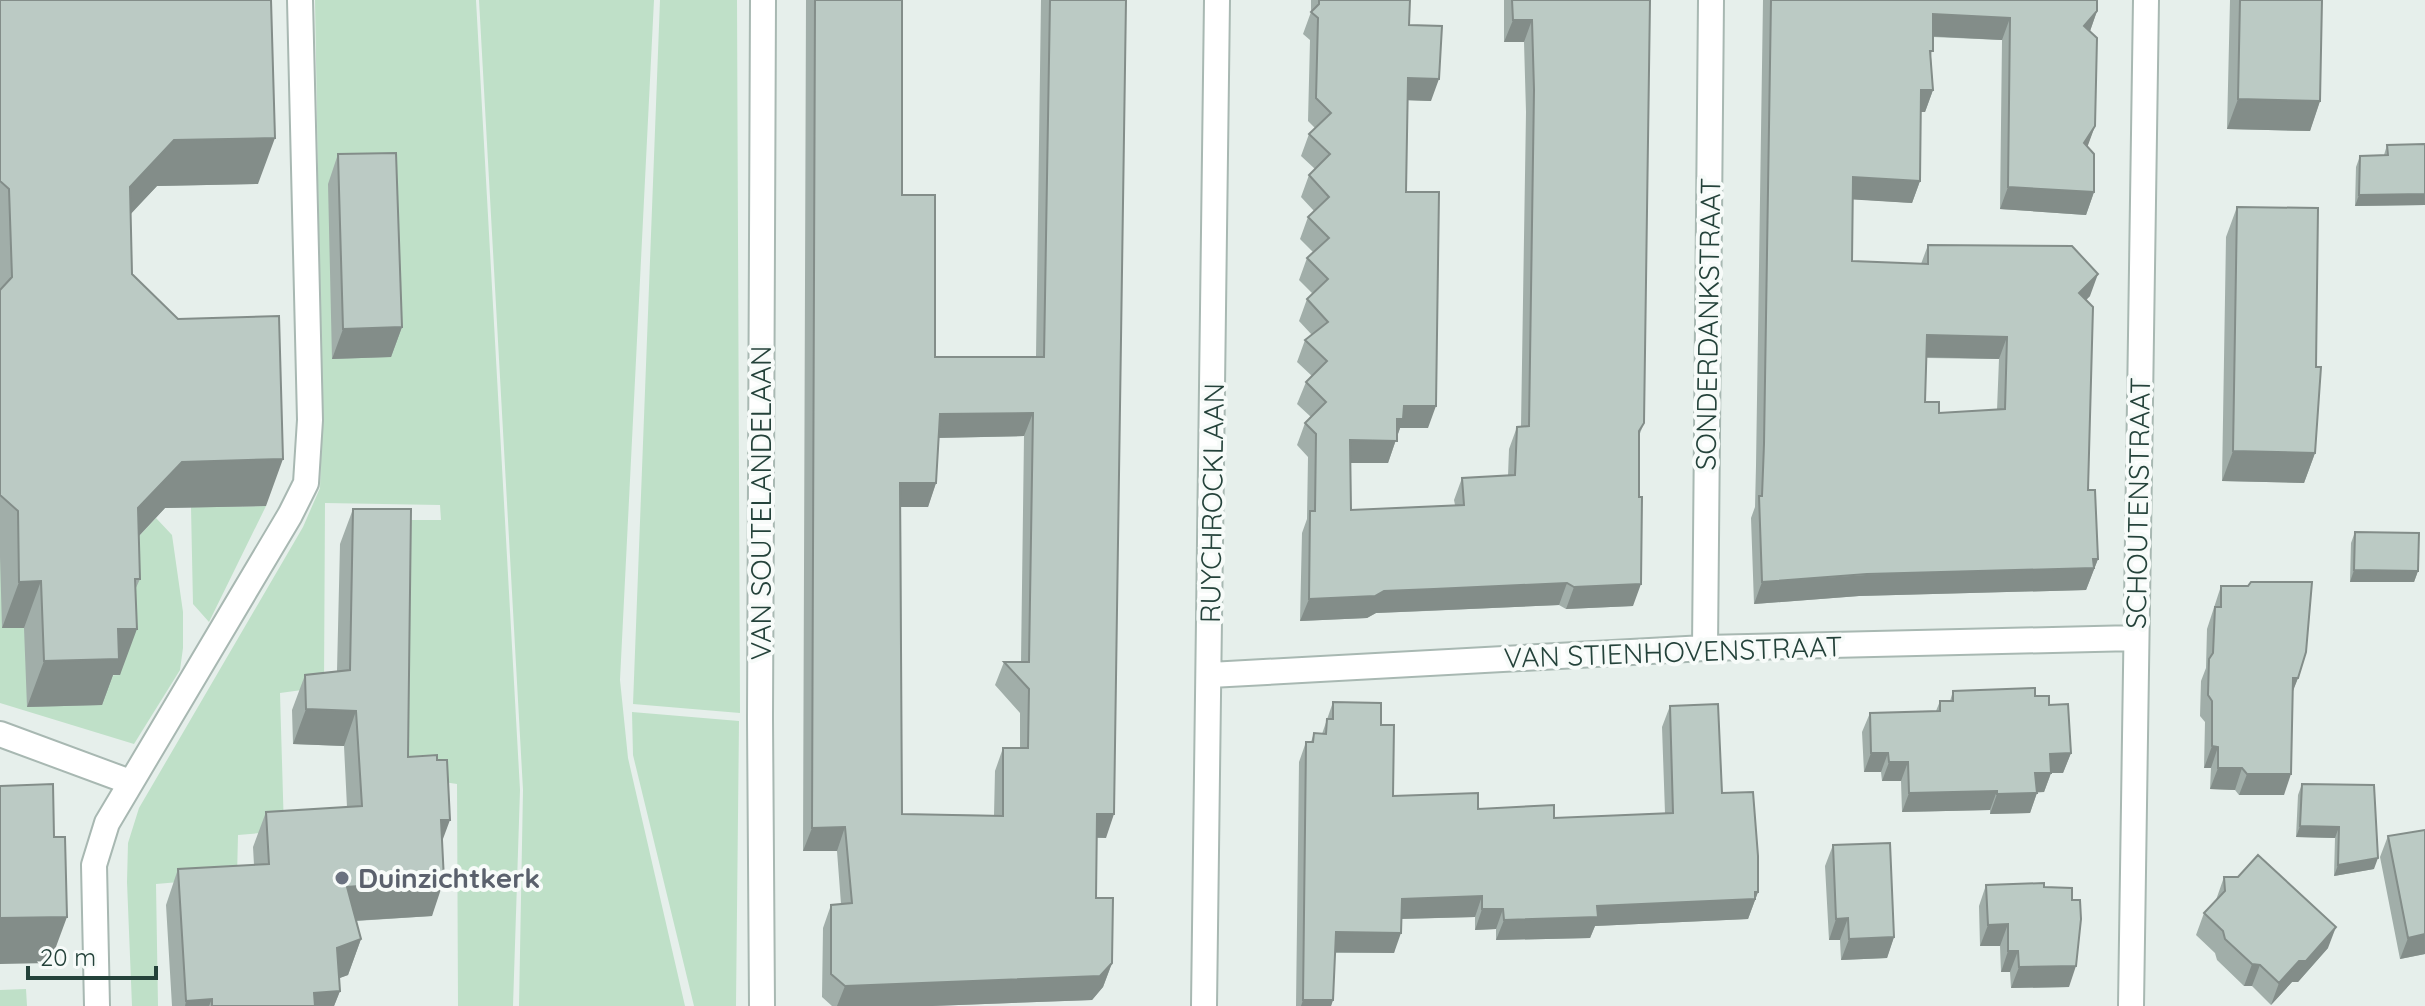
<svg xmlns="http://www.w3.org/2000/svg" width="2425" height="1006" viewBox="0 0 2425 1006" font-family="Quicksand,sans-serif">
  <rect width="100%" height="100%" fill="#e6efeb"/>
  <path fill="#bfe0c8" d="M315 0H476L520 790 513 1006H458L457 784 404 776 410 520H441L440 505 325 503 324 687 280 693 284 831 238 835 237 877 156 884 158 1006H132L127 882 128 843 139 808 303 527 320 488 322 419Z
    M479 0H654L620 680 628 758 685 1006H519L523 790Z
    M660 0H737L740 713 633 704Z
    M266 506 209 622 193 604 191 507Z
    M156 518 172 535 183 612V648L180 670 134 744 0 703V557L32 628 101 676 119 675 121 555Z
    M632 712 739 721 736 1006H694L633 755Z
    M26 989 27 1006H0V990Z"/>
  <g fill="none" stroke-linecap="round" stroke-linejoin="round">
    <g stroke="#a8b8b2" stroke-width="28">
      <path id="lane" d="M0 734 130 782
        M97 1006 94 865 107 823 290 515 306 483 310 420 300 0"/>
    </g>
    <g stroke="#a8b8b2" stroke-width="28">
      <path id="street" d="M1705 648 1711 0
        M1210 675 1705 648 2136 638
        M762 1006 760 718 763 0
        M1204 1006 1217 0
        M2131 1006 2146 0"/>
    </g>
    <use href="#lane" stroke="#fff" stroke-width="24"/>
    <use href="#street" stroke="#fff" stroke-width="24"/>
  </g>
  <path fill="#a1aea9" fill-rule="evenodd" d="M0 0 258 184 157 186 130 214 132 274 266 506 165 508 139 536 140 579 135 590 120 675H113L102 705 27 707 24 628H2L0 557Z
    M806 0H902V195L935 357H1036L1041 0H1126L1106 838H1097L1096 898 1112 963 1103 987 1092 1000 932 1006H832L822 997 823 928 831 905 841 904 837 851H803ZM1024 436 1021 662H1004L995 685 1020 713V748H1003L995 771 994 815 902 814 901 507H928L936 483 939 438Z
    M1311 0H1410L1409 25 1431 101 1408 100 1406 192 1428 428H1400L1388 463H1351V510L1455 505 1454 500 1462 478 1508 476 1509 449 1517 427H1521L1526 112 1524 42H1504V0H1650L1644 423 1639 436 1633 606 1566 609 1559 605 1426 611 1376 613 1367 618 1300 621 1302 533 1307 519 1308 457 1297 445 1305 423 1311 417 1297 404 1306 382 1312 376 1297 362 1305 340 1312 335 1299 321 1307 299 1313 294 1299 280 1307 258 1313 252 1300 239 1308 217 1314 211 1301 197 1309 175 1315 169 1301 156 1309 134 1315 128 1308 121 1310 40 1303 34 1311 12Z
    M1763 0H2097V11L2090 31 2095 126 2087 146 2094 192 2086 215 2000 209 2002 40 1933 37 1931 57 1933 90 1925 112H1920V181L1912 203 1853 199 1852 261 1921 264 1928 245 2090 296 2086 300 2088 490 2098 559 2086 590 1859 596 1754 604 1751 518 1755 507 1756 466ZM1926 358 1999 359 1997 410 1939 413 1925 402Z
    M2230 0H2322L2320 101 2310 131 2227 129Z
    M2425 144V205L2355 206 2356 167 2360 156 2384 155 2387 145Z
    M338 154 402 327 391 357 332 359 328 184Z
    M2237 207 2315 453 2304 483 2222 481 2226 237Z
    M353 509 408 757 442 841 432 916 356 921 361 939 348 975 339 978 340 991 334 1006H172L166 905 178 869 254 865 253 847 266 812 347 807 344 746 293 744 292 710 305 675 337 671 340 544Z
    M2355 532 2418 571 2414 582H2350L2351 543Z
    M2221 586 2298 678 2292 692 2284 795H2239L2235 790 2210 789 2211 768H2204L2205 722 2200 716 2201 681 2206 668 2207 629Z
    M1953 691 2035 696 2049 705 2071 753 2063 773H2051L2044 792H2037L2030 813 1990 814V810L1902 812 1901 781H1882L1881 772H1864L1862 732 1870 713 1936 711 1940 701H1950Z
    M1333 702 1381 725 1393 796 1554 818 1665 813 1662 727 1670 706 1722 793 1758 892 1748 919 1595 926 1590 938 1496 940V929L1475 930V917L1402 919 1394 953H1335L1333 1000 1331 1006H1296L1299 762 1306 742H1311L1314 733 1322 734Z
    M2302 784 2374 869 2334 876 2335 838 2296 837 2298 795Z
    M2425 830V954L2400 959 2380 857 2388 836Z
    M1833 845 1894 937 1887 958 1841 960 1840 940H1829L1825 866Z
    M2224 877 2328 948 2298 982H2292L2271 1005 2252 986H2244L2217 960 2215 953 2196 935 2204 913 2216 900Z
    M1986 885 2069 987 2011 988 2010 972H2001L2000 946H1980L1979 906Z"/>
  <path fill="#838d89" d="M2097 11 2089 34 2084 26Z
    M1933 14 2010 18 2002 40 1925 36Z
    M1513 20H1532L1524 42H1504Z
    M1408 78 1439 79 1431 101 1400 100Z
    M1921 90H1933L1925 112H1913Z
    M2238 99 2320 101 2310 131 2227 129Z
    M2095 126 2087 148 2084 143Z
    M275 138 258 184 157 186 113 233 130 187 174 140Z
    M1853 177 1920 181 1912 203 1845 199Z
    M2008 187 2094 192 2086 215 2000 209Z
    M2425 194V205L2355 206 2359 195Z
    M2098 274 2090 296 2071 315 2079 293Z
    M402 327 391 357 332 359 343 329Z
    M1927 335 2007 337 1999 359 1919 357Z
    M1404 406H1436L1428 428H1400L1388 463H1342L1350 440 1397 419Z
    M1033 413 1024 436 932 438 940 414Z
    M2233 451 2315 453 2304 483 2222 481Z
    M283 459 266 506 165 508 121 555 138 508 182 462Z
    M900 483H936L928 507H892Z
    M2098 559 2086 590 1859 596 1754 604 1762 582Z
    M2354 570 2418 571 2414 582H2350Z
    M41 581 24 628H2L19 582Z
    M1567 583 1559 605 1376 613 1367 618 1300 621 1309 599 1384 591Z
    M1641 584 1633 606 1566 609 1574 587Z
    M118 629H137L120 675H113L102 705 27 707 44 661Z
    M2293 678H2298L2290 699Z
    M306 709 356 711 344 746 293 744Z
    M2212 746 2218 747 2211 768H2204Z
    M1871 753H1888L1881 772H1864Z
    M2071 753 2063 773H2051L2044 792 2028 793 2035 773 2050 754Z
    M1889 762H1908L1901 781H1882Z
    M2218 768H2242L2235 790 2210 789Z
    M2247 774H2291L2284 795H2239Z
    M1997 791 1990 810 1902 812 1909 793Z
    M2037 793 2030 813 1990 814 1997 794Z
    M1097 814H1114L1106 838 1088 837Z
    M441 820H450L437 855Z
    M2300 826 2339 827 2335 838 2296 837Z
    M845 827 837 851H803L812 828Z
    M2378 858 2374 869 2334 876 2338 865Z
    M444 880 432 916 334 922 347 887Z
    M1758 892 1748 919 1595 926 1590 938 1496 940 1504 920 1597 906Z
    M1482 896 1475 917 1395 919 1402 899Z
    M1482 909H1503L1496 929 1475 930Z
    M67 917 50 963 0 964V918Z
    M1848 918 1840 940H1829L1836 919Z
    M2008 924 2000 946H1980L1988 925Z
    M2336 927 2328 948 2298 982H2292L2271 1005 2279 983 2299 961Z
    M1336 932 1401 933 1394 953 1328 952Z
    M2425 934V954L2400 959 2408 938Z
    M1894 937 1887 958 1841 960 1849 939Z
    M361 939 348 975 324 984 337 948Z
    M2008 951H2018L2010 972H2001Z
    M1112 963 1103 987 1092 1000 932 1006H837L845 986Z
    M2252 964 2260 965 2252 986H2244Z
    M2076 966 2069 987 2011 988 2019 967Z
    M340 991 334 1006H309L314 993Z
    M212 999 209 1006H185L186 1001Z
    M1303 1000H1333L1331 1006H1301Z"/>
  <path fill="#bbcac4" stroke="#838d89" stroke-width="2" fill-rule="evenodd" d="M0 0H271L275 138 174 140 130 187 132 274 178 319 279 316 283 459 182 462 138 508 140 579H135L137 629H118L119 659 44 661 41 581 19 582 18 511 0 495V290L12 277 9 189 0 181Z
    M815 0H902V195H935V357H1044L1050 0H1126L1114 814H1097L1096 898H1113L1112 963 1100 976 845 986 831 974V905L852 903 845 827 812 828ZM1033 413 1029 662H1004L1029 689 1028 748H1003V816L902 814 900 483H936L940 414Z
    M1319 0H1410L1409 25 1442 26 1439 79 1408 78 1406 192H1439L1436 406H1404L1403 419H1397V441L1350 440 1351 510 1464 505 1462 478 1515 475 1517 427 1529 426 1534 90 1532 20H1513L1512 0H1650L1644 423 1639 431V497H1642L1641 584 1574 587 1567 583 1434 589 1384 591 1375 596 1309 599 1310 511H1315L1316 434 1305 423 1326 402 1306 382 1327 361 1305 340 1328 322 1307 299 1328 279 1307 258 1329 238 1308 217 1329 197 1309 175 1330 154 1309 134 1331 113 1316 98 1318 18 1311 12 1319 4Z
    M1771 0H2097V11L2084 26 2097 38 2095 126 2084 143 2094 154V192L2008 187 2010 18 1933 14V51H1930L1933 90H1921L1920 181 1853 177 1852 261 1928 264V245L2072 246 2098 274 2079 293 2093 307 2088 490H2095L2098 559H2093L2094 568 1867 574 1762 582 1759 496H1762L1764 444ZM1927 335 2007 337 2005 409 1939 413V402H1925Z
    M2240 0H2322L2320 101 2238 99Z
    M2425 144V194L2359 195 2360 156 2388 155 2387 145Z
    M396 153 402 327 343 329 338 154Z
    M2237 207 2318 208 2316 367H2321L2315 453 2233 451Z
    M353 509H411L408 757 437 755V760H447L450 820H441L444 880 347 887 361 939 337 948 340 991 314 993 315 1006H212V999L186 1001 178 869 269 864 266 812 362 806 356 711 306 709 305 675 350 670Z
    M2355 532 2419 533 2418 571 2354 570Z
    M2251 582H2312L2306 652 2298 678H2293L2291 774H2247L2242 768H2218V747L2212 746V701L2208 695 2209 659 2213 653 2215 607H2221V586H2248Z
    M2035 688V696H2049V705L2068 704 2071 753 2050 754 2051 773H2035L2037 793 1997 794V791L1909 793 1908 762H1889L1888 753H1871L1870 713 1940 711V701H1953V691Z
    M1333 702 1381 703V725H1394L1393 796 1478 793V809L1554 805V818L1673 813 1670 706 1718 704 1722 793 1753 792 1758 856V892H1755V899L1597 906 1598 917 1504 920 1503 909H1482V896L1402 899 1401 933 1336 932 1333 1000H1303L1306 742H1313L1314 733 1326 734 1327 719H1333Z
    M53 784 54 837H65L67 917 0 918V786Z
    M2302 784 2374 785 2378 858 2338 865 2339 827 2300 826Z
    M2425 830V934L2408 938 2388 836Z
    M1890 843 1894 937 1849 939 1848 918 1836 919 1833 845Z
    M2258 855 2336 927 2306 961H2299L2279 983 2260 965 2252 964 2225 939 2223 931 2204 913 2225 891 2224 877H2238Z
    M2044 883V887L2072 888V900H2080L2081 919 2076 966 2019 967 2018 951H2008V924L1988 925 1986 885Z"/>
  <circle fill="#6b7280" stroke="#f7fbf9" stroke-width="3" cx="342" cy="878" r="8"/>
  <g text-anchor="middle" stroke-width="8" stroke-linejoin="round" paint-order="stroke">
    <g font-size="28" fill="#24423a" stroke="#f7fbf9">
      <text transform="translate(1708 324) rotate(-89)" y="10">SONDERDANKSTRAAT</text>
      <text transform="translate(761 503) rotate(-90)" y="10">VAN SOUTELANDELAAN</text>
      <text transform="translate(1212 503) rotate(-89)" y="10">RUYCHROCKLAAN</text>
      <text transform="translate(2138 503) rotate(-89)" y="10">SCHOUTENSTRAAT</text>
      <text transform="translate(1673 652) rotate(-2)" y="10">VAN STIENHOVENSTRAAT</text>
    </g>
    <g font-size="28" font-weight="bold" fill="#5b616d" stroke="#f7fbf9" text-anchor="start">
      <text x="358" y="888">Duinzichtkerk</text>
    </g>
  </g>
  <path d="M28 966v12h128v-12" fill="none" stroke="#24423a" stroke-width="4"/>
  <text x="40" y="966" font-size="24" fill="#24423a" stroke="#f7fbf9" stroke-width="6" paint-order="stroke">20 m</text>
</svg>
